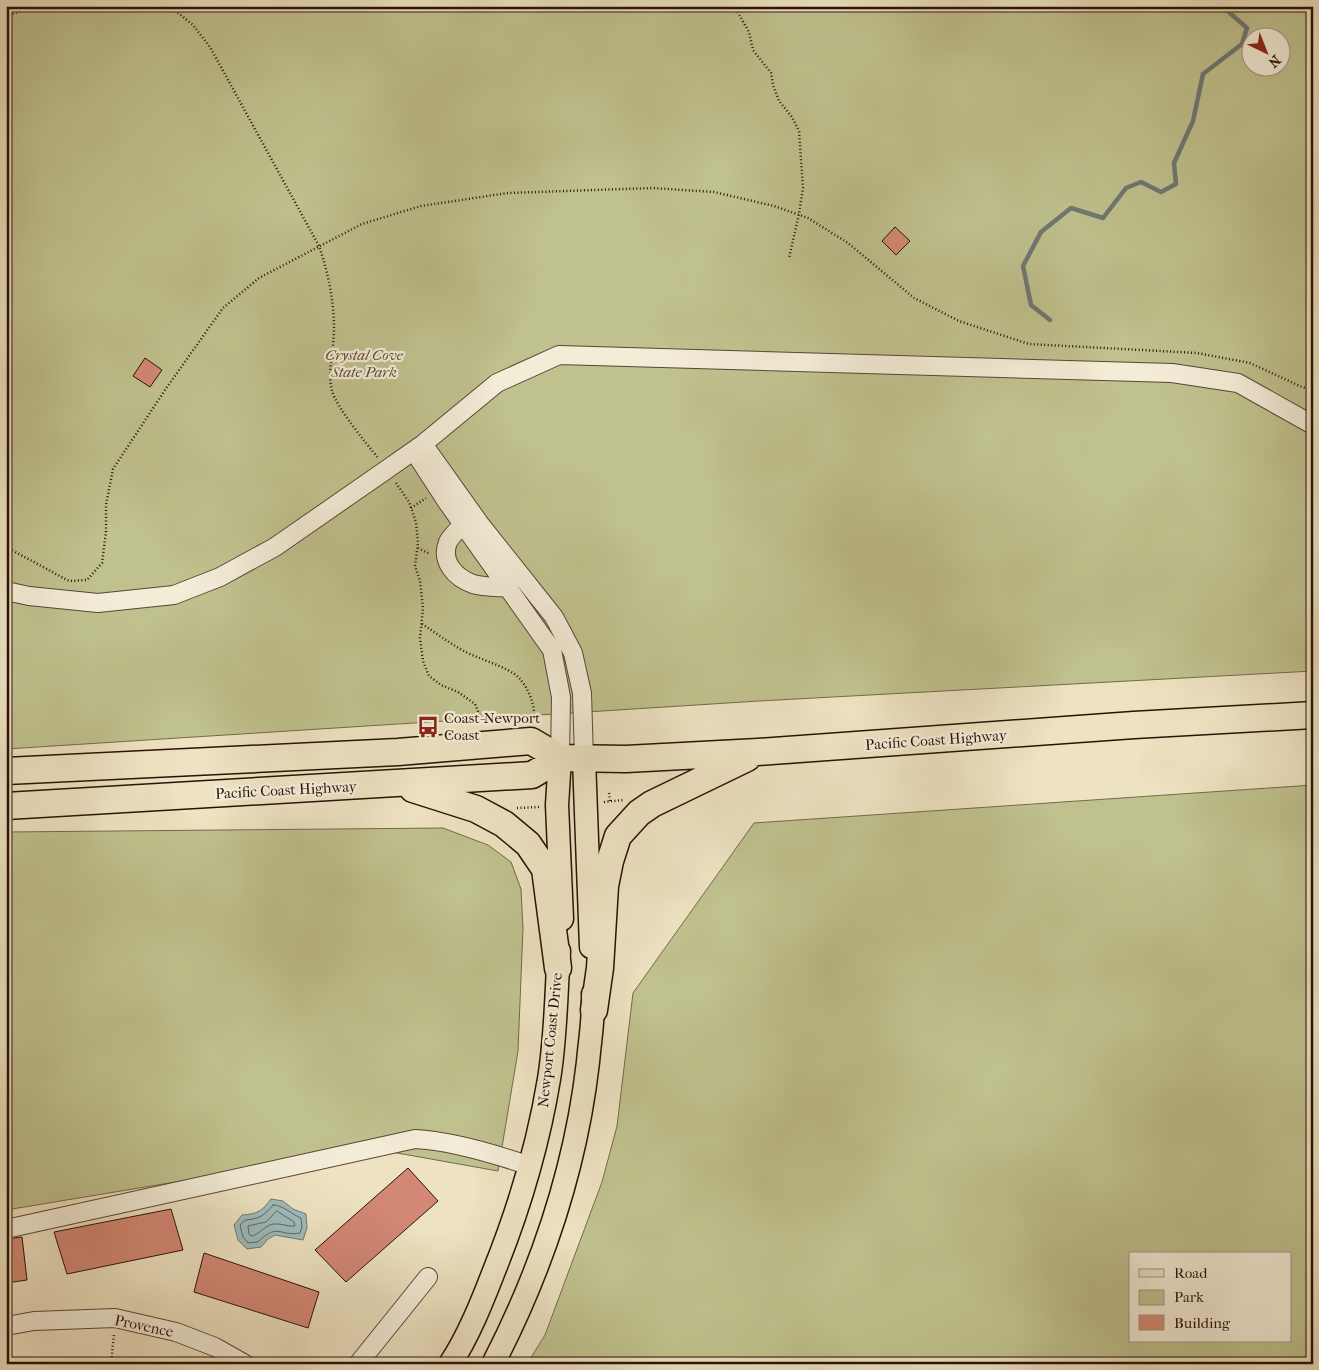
<svg xmlns="http://www.w3.org/2000/svg" width="1319" height="1370" viewBox="0 0 1319 1370" font-family="'IM FELL French Canon',serif">
  <rect width="100%" height="100%" fill="#ede2c1"/>
  <filter id="stains"><feTurbulence type="fractalNoise" baseFrequency=".004" numOctaves="4"/><feColorMatrix values="0 0 0 0 .2 0 0 0 0 .09 0 0 0 0 .02 0 0 0 .5 -.17"/></filter>
  <radialGradient id="worn" r=".72"><stop offset=".6" stop-color="#630" stop-opacity="0"/><stop offset="1" stop-color="#630" stop-opacity=".3"/></radialGradient>
  <path fill="#bfc18e" stroke="#74694b" fill-rule="evenodd" d="M6 6H1313V671L759 701 6 749ZM1252 38H1282V68H1252Z
    M1313 785V1364H527L545 1335 602 1182 617 1126 633 993 754 823ZM1130 1254H1290V1341H1130Z
    M443 828 488 845 511 862 521 889 523 929 518 1051 498 1171 375 1149 6 1210V832Z"/>
  <path fill="#9dbcbc" stroke="#6f7874" d="M271 1199 283 1201 293 1209 306 1214 307 1228 303 1240 275 1235 268 1239 261 1247 247 1249 238 1240 234 1225 242 1215C258 1214 262 1211 271 1199Z"/>
  <g fill="none" stroke-linecap="round" stroke-linejoin="round">
    <path stroke="#636662" stroke-width="1" d="M273 1205C283 1205 291 1214 301 1218L302 1227 300 1233C280 1237 278 1222 258 1242L248 1243 243 1237 240 1225 245 1220C259 1219 264 1216 273 1205Z
      M277 1211 294 1222 295 1226C288 1227 281 1223 273 1224 264 1226 259 1235 251 1236L249 1234 248 1226 266 1222Z"/>
    <path stroke="#6f7874" stroke-width="4.5" d="M1050 320 1031 305 1023 266 1041 232 1071 208 1103 218 1126 188 1141 182 1161 192 1176 184 1174 163 1193 121 1203 74 1242 44 1247 28 1222 6"/>
  </g>
  <path fill="#d38875" stroke="#291108" d="M895 227 910 241 896 255 882 241Z
    M145 358 162 370 150 387 133 376Z
    M408 1168 438 1201 346 1282 315 1250Z
    M171 1209 183 1250 67 1274 54 1232Z
    M22 1237 27 1280 6 1283V1239Z
    M204 1253 319 1292 308 1328 194 1292Z"/>
  <g fill="none" stroke-linecap="round" stroke-linejoin="round">
    <g stroke="#5a4536" stroke-width="20">
      <path id="minor" d="M423 444 480 524 554 617 573 653 582 693 584 759
        M414 451 447 502 552 650 561 697 560 758
        M475 524H463C458 530 451 536 448 542 440 562 456 578 473 584 484 587 497 587 509 588
        M6 591 29 596 98 603 174 595 220 577 275 547 386 470 423 444 497 383 559 355 1172 373 1238 383 1313 425
        M6 1229 415 1139C452 1141 495 1154 530 1166
        M6 1326 34 1321 115 1318 176 1332 215 1347 245 1364
        M358 1364 428 1277"/>
    </g>
    <g stroke="#291108" stroke-width="25">
      <path id="major" d="M560 758 557 805 562 919
        M584 759 591 947
        M450 1364C468 1337 482 1302 494 1271 519 1209 538 1146 549 1079 556 1037 556 994 559 951
        M493 1364C542 1269 576 1167 588 1062 590 1039 594 1017 593 994"/>
    </g>
    <g stroke="#291108" stroke-width="29">
      <path id="highway" d="M6 771 398 752 531 741 560 758 626 759 758 752 1134 725 1313 715
        M413 789 476 809 504 824 528 844 545 869 558 968
        M6 806 532 775 560 758
        M594 1010 600 968 605 886 610 861 618 836 639 813 652 804 747 758"/>
    </g>
    <path stroke="#291108" stroke-width="2.5" stroke-dasharray="1 2.5" stroke-linecap="butt" d="M158 6 177 12 193 25 210 47 319 246C328 272 334 301 334 329 334 350 327 370 332 391 337 408 366 443 378 458
      M734 6 749 32 753 50 771 73 773 85 779 101 792 117 799 131 803 188 799 214 789 258
      M6 16 38 6
      M396 483 409 502 416 522 418 543 415 566 420 581 423 608 420 638 423 661 429 676 441 685 458 692 475 704 480 716
      M411 508 426 498
      M6 547 69 581 87 580 102 563 106 532V505L113 469 165 390 223 308 259 278 362 224 421 206 508 193 652 188 714 192 774 206 808 218 848 243 914 298 959 321 1029 344 1197 353 1250 363 1302 387 1313 390
      M418 548 430 554
      M422 624C436 633 449 643 464 651 478 659 509 667 519 678 527 686 534 702 534 713
      M609 793 610 801
      M604 802 624 800
      M517 808 539 807
      M111 1364 114 1334"/>
    <use href="#minor" stroke="#f3ecd7" stroke-width="18"/>
    <use href="#major" stroke="#ede2c1" stroke-width="22"/>
    <use href="#highway" stroke="#ede2c1" stroke-width="26"/>
  </g>
  <defs>
    <g id="bus-bare" transform="scale(1.725)"><path d="M-5-6H5V4H4V6H2V4H-2V6H-4V4H-5ZM-3.5-4V0h7V-4ZM-3.5 1.2v1.5H-2V1.2ZM2 1.2v1.5H3.5V1.2Z" fill="#8f2418" stroke="#f3ecd7" stroke-width="2.5" paint-order="stroke"/></g>
  </defs>
  <g fill-rule="evenodd">
    <use href="#bus-bare" x="428" y="727"/>
  </g>
  <g text-anchor="middle" stroke-width="4.5" stroke-linejoin="round" paint-order="stroke">
    <g font-size="15" font-style="italic" fill="#5e4f37" stroke="#f3ecd7">
      <text x="364" y="360">Crystal Cove<tspan x="364" dy="17">State Park</tspan></text>
    </g>
    <g font-size="15" fill="#291108" stroke="#f3ecd7" text-anchor="start">
      <text x="444" y="723">Coast-Newport<tspan x="444" dy="17">Coast</tspan></text>
    </g>
    <g font-size="15" fill="#291108" stroke="#f3ecd7">
      <text transform="translate(936 740) rotate(-4)" y="5">Pacific Coast Highway</text>
      <text transform="translate(286 790) rotate(-3)" y="5">Pacific Coast Highway</text>
      <text transform="translate(550 1040) rotate(-84)" y="5">Newport Coast Drive</text>
      <text transform="translate(144 1326) rotate(12)" y="5">Provence</text>
    </g>
  </g>
  <rect width="1319" height="1370" fill="none" stroke="#ede2c1" stroke-width="25"/>
  <rect x="8" y="8" width="1304" height="1355" fill="none" stroke="#291108" stroke-width="2.5"/>
  <rect x="12" y="12" width="1294" height="1345" fill="none" stroke="#291108"/>
  <rect x="1129" y="1252" width="162" height="90" fill="#f3ecd7" stroke="#a29484"/>
  <rect x="1139" y="1269" width="25" height="8" fill="#ede2c1" stroke="#a29484"/>
  <text x="1174" y="1278" font-size="15" fill="#291108">Road</text>
  <rect x="1139" y="1290" width="25" height="15" fill="#bfc18e" stroke="#a29484"/>
  <text x="1174" y="1302" font-size="15" fill="#291108">Park</text>
  <rect x="1139" y="1315" width="25" height="15" fill="#d38875" stroke="#a29484"/>
  <text x="1174" y="1328" font-size="15" fill="#291108">Building</text>
  <g transform="translate(1266 52) rotate(137)"><circle r="24" fill="#f3ecd7" stroke="#a29484"/>
  <path d="M0-4L9 19L0 12L-9 19Z" fill="#8f2418"/>
  <text y="-8" font-size="14" font-weight="bold" text-anchor="middle" fill="#291108">N</text>
  </g>
  <rect width="100%" height="100%" filter="url(#stains)"/>
  <rect width="100%" height="100%" fill="url(#worn)"/>
</svg>
